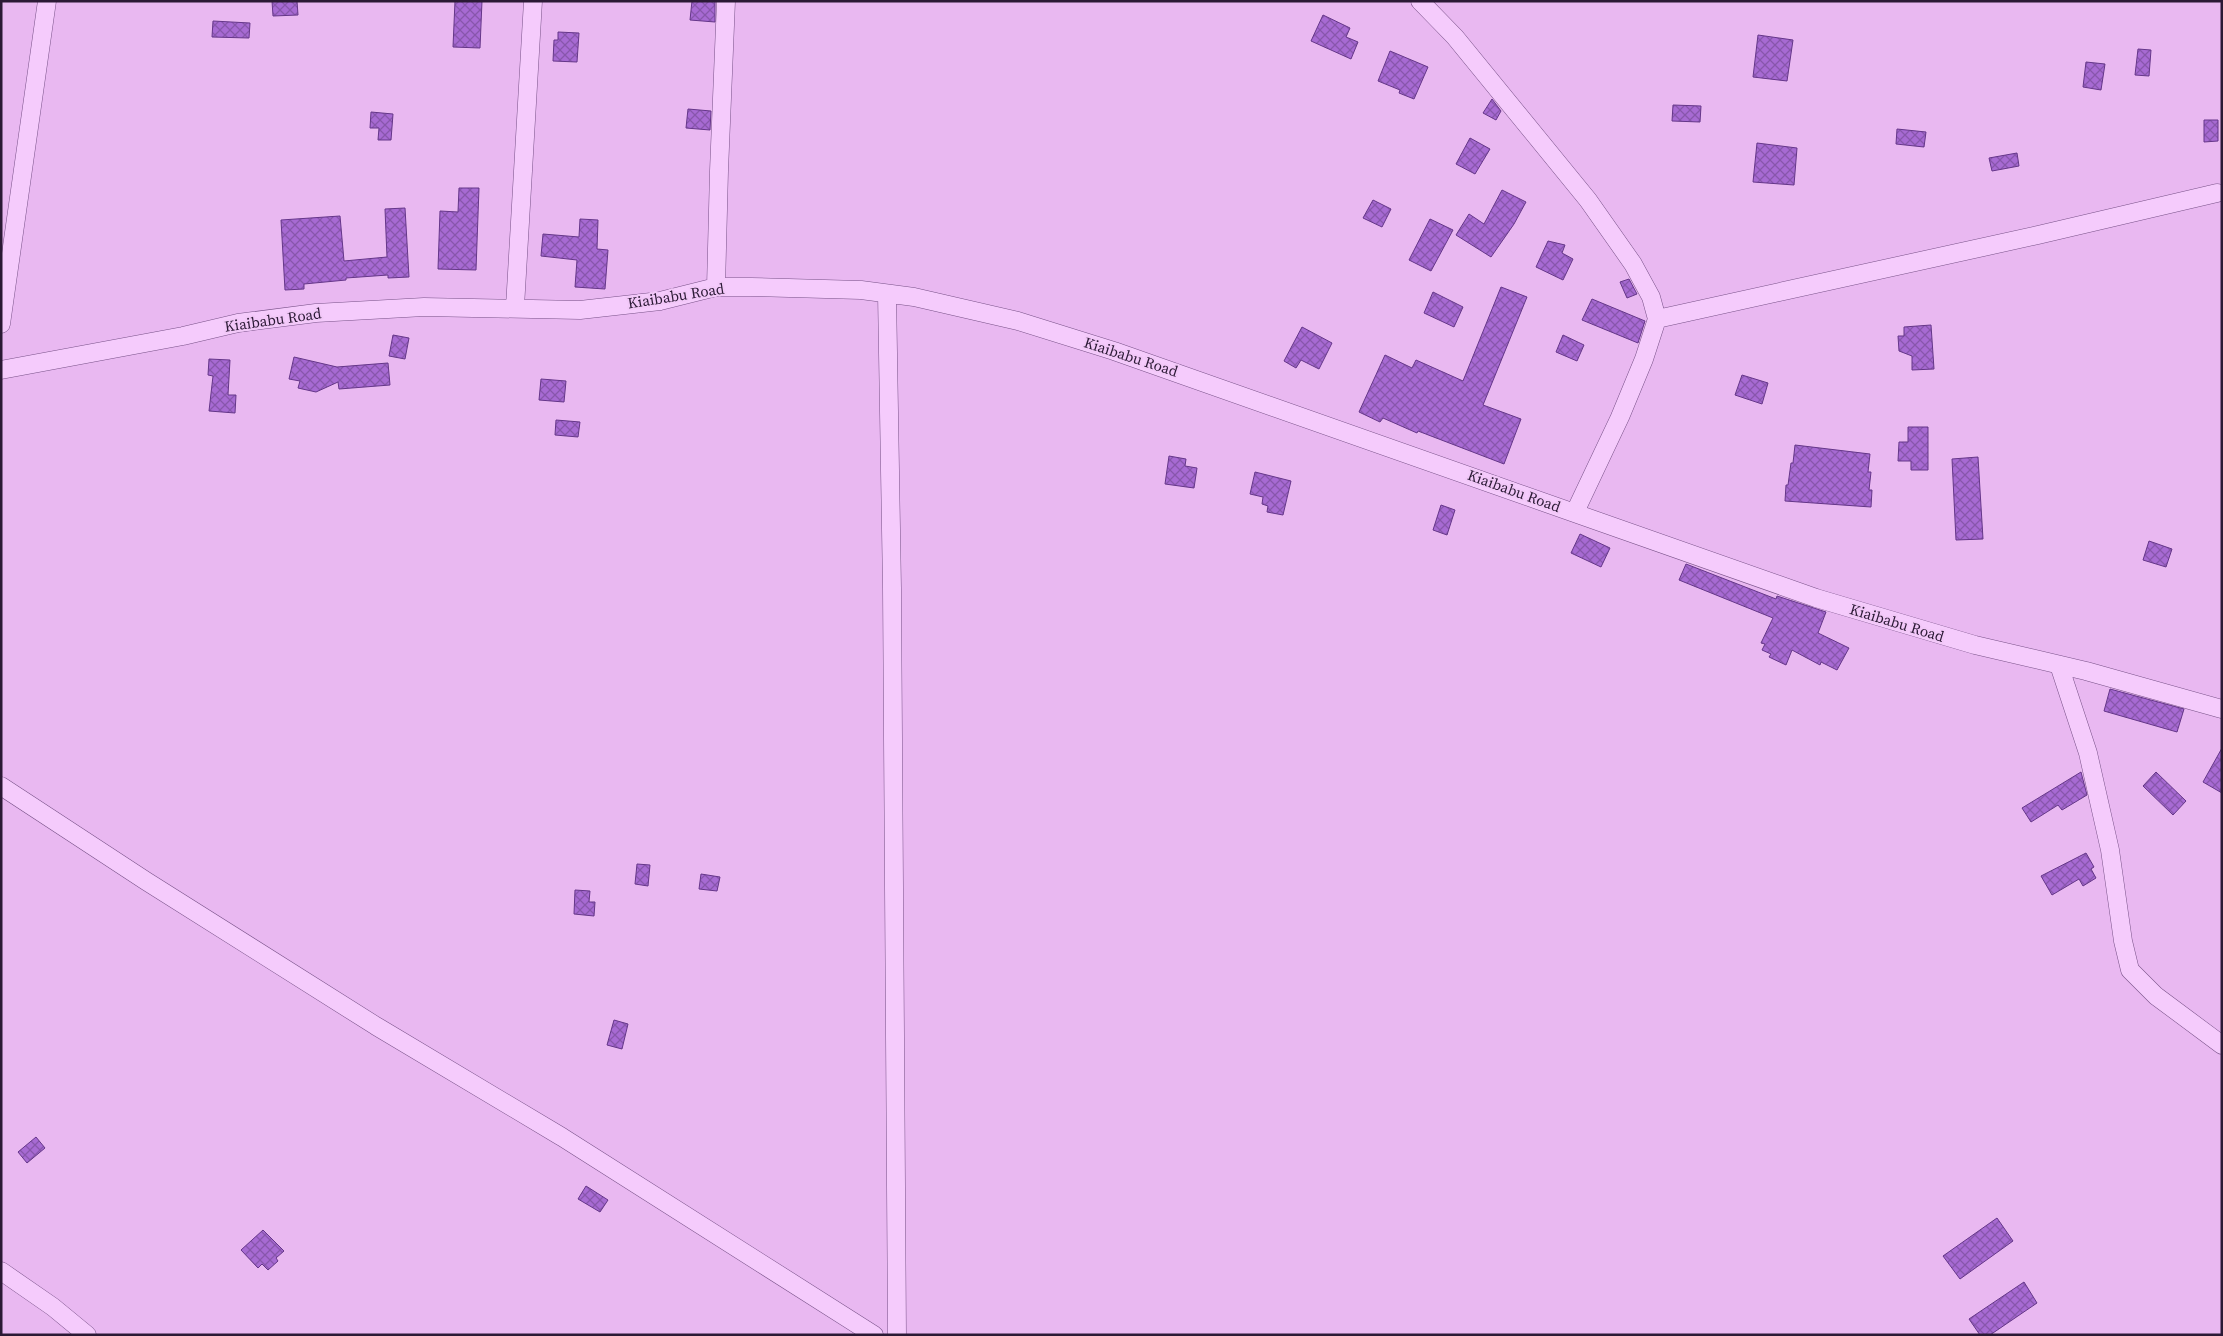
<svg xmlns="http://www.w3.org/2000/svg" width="2223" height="1336" viewBox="0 0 2223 1336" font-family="'Source Serif 4',serif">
  <defs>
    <pattern id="building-cross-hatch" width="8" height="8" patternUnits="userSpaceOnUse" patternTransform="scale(1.25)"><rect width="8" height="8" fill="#a76ad3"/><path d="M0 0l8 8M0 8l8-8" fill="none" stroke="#8856ac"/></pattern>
  </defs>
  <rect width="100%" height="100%" fill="#e9b8f1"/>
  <path fill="url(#building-cross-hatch)" stroke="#653689" d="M272 1H297L298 15 273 16Z
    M455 1H482L480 48 453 47Z
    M692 1H715V22L690 20Z
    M1323 15 1350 28 1346 37 1358 42 1351 59 1311 41Z
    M213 21 250 23 249 38 212 37Z
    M558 32 579 33 577 62 553 61 554 40H558Z
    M1758 35 1793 40 1787 81 1753 77Z
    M2138 49 2151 50 2149 76 2135 75Z
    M1390 51 1428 67 1414 99 1399 93 1400 90 1378 81Z
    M2086 62 2105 64 2101 90 2083 87Z
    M1492 99 1501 111 1496 120 1483 113Z
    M1673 105 1701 106 1700 122 1672 121Z
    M688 109 711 111 710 130 686 128Z
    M371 112 393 114 391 140H378L379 128H370Z
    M2204 120H2218V141L2204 142Z
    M1897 129 1926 132 1924 147 1896 144Z
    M1470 138 1490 149 1475 174 1456 164Z
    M1757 143 1797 148 1794 185 1753 182Z
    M2017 153 2019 166 1992 171 1989 158Z
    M459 188H479L476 270 438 269 440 211 458 212Z
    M1502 190 1526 202 1514 224 1491 257 1456 235 1469 214 1484 224Z
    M1373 200 1391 209 1382 227 1363 218Z
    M405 208 409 277 388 278V275L346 278V280L304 284V289L285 290 281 220 340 216 344 261 387 257 385 209Z
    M580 219 598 220 597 249 608 250 605 289 575 287 577 260 541 256 543 234 579 237Z
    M1430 219 1453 230 1431 271 1409 260Z
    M1548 241 1565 245 1562 253 1573 259 1563 280 1536 267Z
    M1629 279 1637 294 1627 298 1620 282Z
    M1501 287 1527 297 1483 405 1521 419 1504 464 1418 431 1417 433 1383 418 1380 422 1359 412 1385 355 1412 368 1416 360 1463 381Z
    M1433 292 1463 307 1454 327 1424 313Z
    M1592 299 1645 321 1638 343 1582 320Z
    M1931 325 1934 369 1912 370V356L1899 351 1898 336H1904V327Z
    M1302 327 1332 343 1319 369 1301 360 1296 368 1284 361Z
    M393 335 409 338 405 359 389 356Z
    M1563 335 1584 345 1577 361 1556 352Z
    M294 357 337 367 388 363 390 385 339 389 338 382 316 392 298 388 300 381 289 379Z
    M209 359 230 360 228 395H236L235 413 209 411 213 376 208 375Z
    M1742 375 1768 383 1762 404 1735 395Z
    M541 379 566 381 564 402 539 400Z
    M556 420 580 422 578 437 555 435Z
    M1908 427H1928V470H1911V461H1898L1899 442H1908Z
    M1795 445 1870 454 1868 472H1871L1869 490H1872L1871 507 1785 501 1786 485H1788L1791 463H1793Z
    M1169 456 1186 459 1185 466 1197 468 1194 488 1165 484Z
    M1978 457 1983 539 1956 540 1952 459Z
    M1255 472 1291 481 1283 515 1267 512 1268 506 1262 504 1263 497 1250 494Z
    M1441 505 1455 510 1447 535 1433 530Z
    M1580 534 1610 548 1601 567 1571 553Z
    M2149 541 2172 549 2166 567 2143 560Z
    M1686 564 1776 599 1777 596 1826 612 1818 633 1849 648 1837 670 1821 662 1820 665 1792 650 1786 665 1769 657 1771 654 1762 650 1765 644 1761 643 1773 618 1679 580Z
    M2110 689 2184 709 2177 732 2104 711Z
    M2222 748V793L2203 782Z
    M2081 772 2087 795 2062 810 2058 805 2031 822 2022 808Z
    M2156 772 2186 801 2173 815 2143 786Z
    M2086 853 2094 867 2091 869 2096 878 2083 886 2079 879 2052 895 2041 876Z
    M637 864 650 865 648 886 635 884Z
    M701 874 720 877 717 891 699 889Z
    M575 890 590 891 589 902H595L594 916 574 914Z
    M614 1020 628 1024 622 1049 607 1045Z
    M36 1137 45 1148 27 1163 18 1152Z
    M586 1186 608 1200 600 1212 578 1199Z
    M1997 1218 2013 1241 1960 1279 1943 1256Z
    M263 1230 284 1251 276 1258 278 1261 268 1270 262 1264 258 1268 241 1250Z
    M2024 1282 2037 1303 1990 1335H1980L1969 1319Z"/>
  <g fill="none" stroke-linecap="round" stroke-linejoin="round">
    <g stroke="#785288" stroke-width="19">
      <path id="minor" d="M1420 1 1455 37 1588 200 1633 264 1651 297 1657 319 1644 359 1620 417 1575 512
        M716 287 719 171 726 1
        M887 294 892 588 897 1335
        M515 307 533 1
        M1657 319 2038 235 2217 193
        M1 324 47 1
        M1 370 183 336 238 323 316 313 424 307 580 310 660 301 716 287H751L861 290 914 297 1018 321 1114 351 1816 598 1975 645 2086 671 2222 709
        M2059 665 2088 753 2110 850 2123 941 2130 970 2156 996 2222 1045
        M1 786 146 881 376 1026 562 1137 874 1335
        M1 1271 53 1307 87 1335"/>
    </g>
    <use href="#minor" stroke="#f5cbfc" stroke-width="18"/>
  </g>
  <g text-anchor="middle" stroke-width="4" stroke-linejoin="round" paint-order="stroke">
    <g font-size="15" fill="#2b1935" stroke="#f2c8f8">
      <text transform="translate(676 296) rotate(-9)" y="5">Kiaibabu Road</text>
      <text transform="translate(273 320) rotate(-8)" y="5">Kiaibabu Road</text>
      <text transform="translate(1131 357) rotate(18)" y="5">Kiaibabu Road</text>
      <text transform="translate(1514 491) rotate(20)" y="5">Kiaibabu Road</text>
      <text transform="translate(1897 623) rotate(17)" y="5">Kiaibabu Road</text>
    </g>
  </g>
  <rect width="2223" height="1336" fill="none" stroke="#2b1935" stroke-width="5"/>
</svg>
